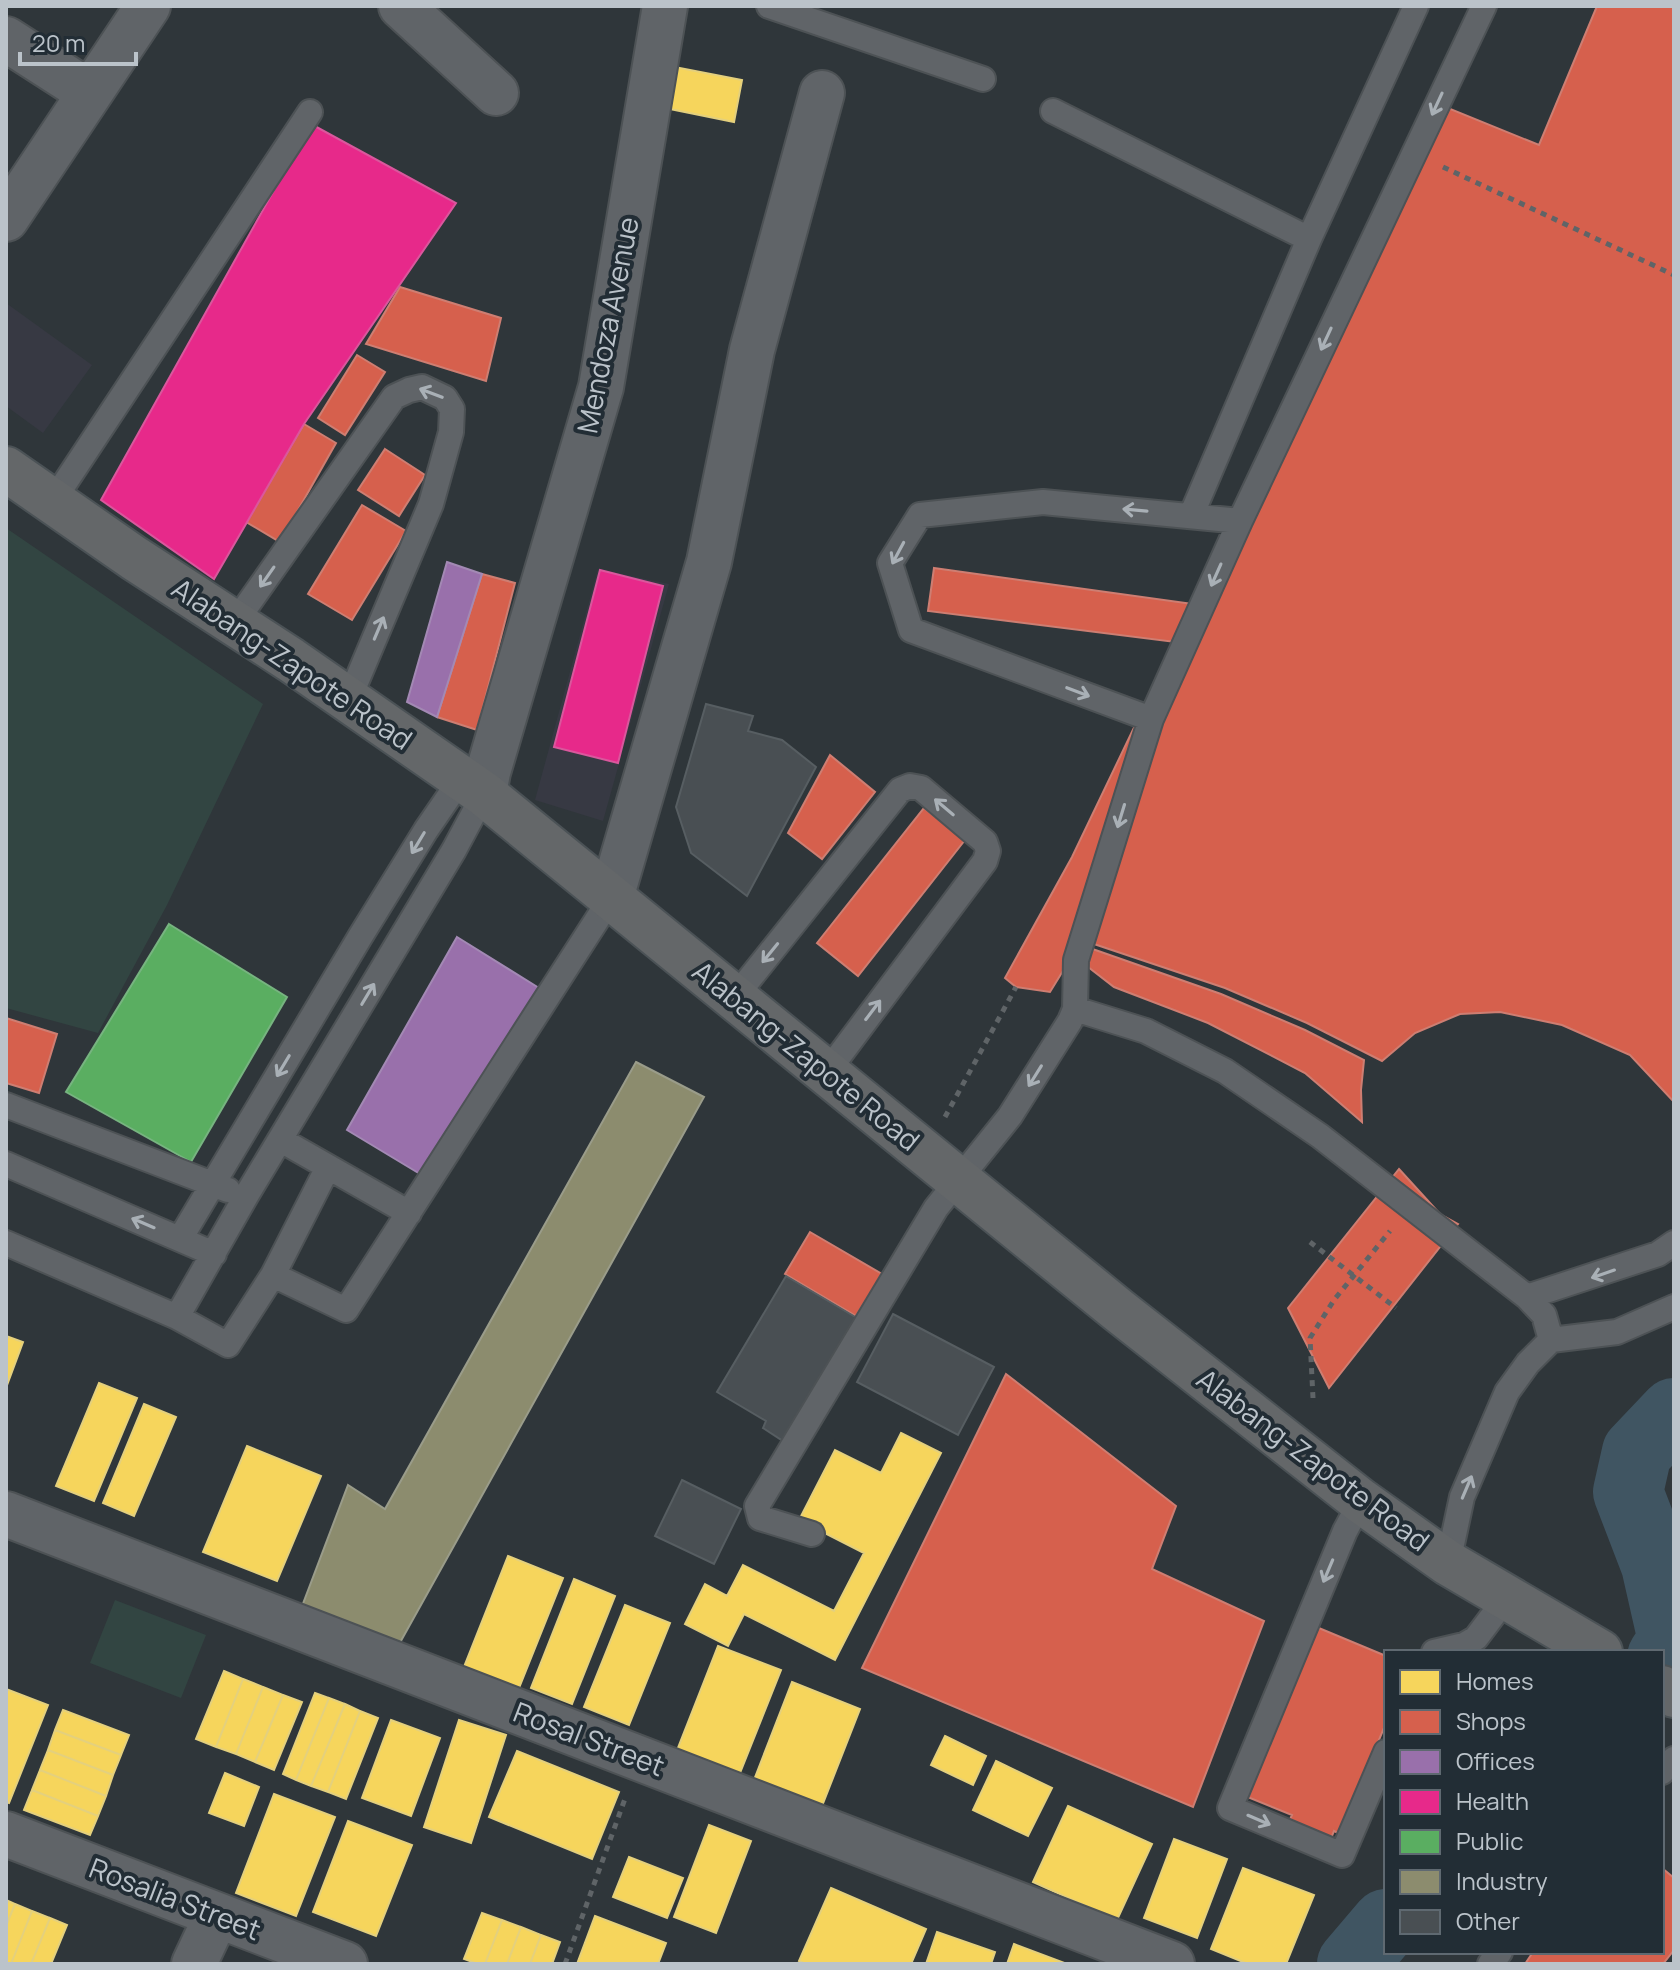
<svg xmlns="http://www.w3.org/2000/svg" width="1680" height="1970" viewBox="0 0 1680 1970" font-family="Manrope,sans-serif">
  <rect width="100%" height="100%" fill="#2f363a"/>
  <path fill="#373943" d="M6 303 92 365 43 433 6 406Z
    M598 569 669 584 603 821 535 800Z"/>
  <path fill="#324542" d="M6 528 263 704 167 905 98 1033 6 1008Z
    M115 1600 206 1635 181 1698 90 1663Z"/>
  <path fill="#f6d55c" stroke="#e4d07d" stroke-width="2" d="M659 64 742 80 734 122 650 105Z
    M6 1336 23 1342 6 1388Z
    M99 1383 137 1398 94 1501 56 1486Z
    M144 1404 176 1417 134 1516 103 1503Z
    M901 1433 941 1453 835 1660 744 1614 728 1646 685 1624 705 1584 727 1596 743 1565 834 1611 864 1553 799 1520 835 1450 881 1473Z
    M247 1446 321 1476 277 1581 203 1552Z
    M508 1556 563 1578 519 1688 464 1667Z
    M574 1579 615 1596 572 1704 531 1688Z
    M625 1605 670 1623 629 1725 584 1707Z
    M718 1646 781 1670 738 1778 676 1753Z
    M224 1671 243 1679 216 1747 196 1739Z
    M243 1679 263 1687 236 1754 216 1747Z
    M792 1682 860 1709 822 1806 754 1780Z
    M263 1687 283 1695 255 1762 236 1754Z
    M6 1689 48 1705 9 1803 6 1802Z
    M315 1693 329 1698 296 1780 283 1774Z
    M283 1695 302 1702 274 1770 255 1762Z
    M329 1698 345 1704 311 1786 296 1780Z
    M345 1704 360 1711 328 1792 311 1786Z
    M63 1710 129 1735 121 1755 55 1730Z
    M360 1711 378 1718 346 1799 328 1792Z
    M391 1720 440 1738 411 1816 362 1798Z
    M459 1720 506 1735 471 1843 424 1827Z
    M55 1730 121 1755 113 1775 48 1750Z
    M945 1736 986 1756 973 1785 931 1765Z
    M48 1750 113 1775 106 1796 40 1770Z
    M517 1751 619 1792 592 1859 489 1817Z
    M996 1761 1052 1788 1028 1836 973 1810Z
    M40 1770 106 1796 98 1816 32 1790Z
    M225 1773 259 1787 244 1826 209 1813Z
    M32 1790 98 1816 90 1835 24 1810Z
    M274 1794 335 1817 296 1916 236 1893Z
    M1068 1806 1152 1844 1117 1920 1033 1882Z
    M348 1821 412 1845 376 1936 313 1912Z
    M709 1825 751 1841 716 1933 674 1917Z
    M1174 1839 1227 1859 1197 1938 1144 1918Z
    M629 1857 683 1878 667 1918 613 1897Z
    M1243 1868 1314 1895 1286 1964H1248L1211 1949Z
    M831 1888 926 1929 911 1964H806L799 1961Z
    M6 1900 15 1904 6 1926Z
    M15 1904 32 1911 11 1964H6V1926Z
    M32 1911 50 1918 31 1964H11Z
    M482 1913 502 1920 485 1964H478L464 1959Z
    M595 1916 666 1943 658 1964H577Z
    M50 1918 67 1925 51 1964H31Z
    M502 1920 521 1927 507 1964H485Z
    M521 1927 541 1935 530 1964H507Z
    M937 1932 995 1952 991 1964H926Z
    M541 1935 560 1942 552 1964H530Z
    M1014 1944 1067 1964H1007Z"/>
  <path fill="#d6604d" stroke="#ce7e72" stroke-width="2" d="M1597 6H1674V1102L1630 1055 1562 1025 1500 1012 1460 1014 1415 1033 1382 1061 1307 1023 1225 988 1082 940 1050 992 1016 987 1005 978 1072 857 1175 642 1443 106 1539 145Z
    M400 287 501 318 486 381 366 344Z
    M357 355 385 372 345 435 318 418Z
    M304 424 336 443 280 542 246 522Z
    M385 449 425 475 399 516 358 490Z
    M362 505 406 531 352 620 308 594Z
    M934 568 1193 604 1175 642 928 611Z
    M482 574 515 583 477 730 437 717Z
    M830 755 875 792 822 859 788 833Z
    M924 808 965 840 858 976 817 943Z
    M1084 946 1221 994 1305 1030 1364 1060 1361 1090 1362 1122 1305 1073 1208 1023 1114 987 1079 960Z
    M6 1018 57 1034 39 1093 6 1083Z
    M1399 1169 1440 1214 1458 1224 1329 1388 1288 1308Z
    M810 1232 882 1274 856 1316 785 1274Z
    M1006 1374 1176 1506 1152 1569 1264 1621 1193 1807 862 1668Z
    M1314 1626 1386 1656V1723L1340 1834 1334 1831 1330 1841 1288 1824 1292 1815 1245 1796Z
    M1662 1868 1674 1878V1950L1663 1964H1525L1533 1952H1662Z"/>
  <path fill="#9970ab" stroke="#a389b4" stroke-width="2" d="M447 562 482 574 437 717 407 702Z
    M457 937 539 988 425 1177 347 1130Z"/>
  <path fill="#e7298a" stroke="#da579d" stroke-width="2" d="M311 124 456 203 304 424 214 579 101 500Z
    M600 570 663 586 618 763 554 747Z"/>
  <path fill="#5aae61" stroke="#77b480" stroke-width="2" d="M169 924 287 997 191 1162 66 1092Z"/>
  <path fill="#8c8c6e" stroke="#9a9c8a" stroke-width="2" d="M636 1062 704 1097 397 1648 301 1609 348 1485 385 1509Z"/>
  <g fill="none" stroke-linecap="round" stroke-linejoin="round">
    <path stroke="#405562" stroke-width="70" d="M1662 1657 1673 1640 1656 1565 1628 1492 1637 1452 1674 1413
      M1352 1964 1386 1924"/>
  </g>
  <path fill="#494f53" stroke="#575e62" stroke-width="2" d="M706 704 753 716 748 731 782 740 816 767 747 896 691 853 676 807Z
    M786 1276 857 1318 783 1441 763 1428 766 1421 717 1392Z
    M893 1314 994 1367 958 1435 857 1382Z
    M682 1480 741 1509 714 1564 655 1536Z"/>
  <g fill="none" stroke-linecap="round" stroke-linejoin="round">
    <g stroke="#4d5255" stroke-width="28">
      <path id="lane" d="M769 6 983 79
        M1053 111 1309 239
        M53 501 310 112
        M1191 516 1309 239 1416 6
        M234 624 394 397 409 390 422 387 445 398 452 409 451 432 431 504 357 680 346 698
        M1151 719 911 630 890 563 920 515 1043 502 1240 521
        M735 997 900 790 910 786 921 788 985 842 988 851 985 861 827 1072
        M1075 1009 1146 1031 1225 1071 1320 1136 1527 1297 1544 1315 1551 1340
        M6 1105 228 1190
        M281 1140 409 1213
        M6 1164 214 1254
        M180 1239 360 937 426 830 461 779
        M6 1243 177 1317 228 1345 273 1275 346 1310 611 898
        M273 1275 328 1167
        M1527 1297 1658 1254 1674 1243
        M177 1317 246 1196 454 850 484 794
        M1361 1501 1345 1531 1230 1808 1342 1855 1386 1752
        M812 1534 760 1518 757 1506 936 1208 1010 1116 1070 1021 1075 1009 1076 960 1151 719 1240 521 1484 6
        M1448 1563 1462 1497 1507 1392 1528 1363 1551 1340 1617 1332 1674 1307
        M1434 1652 1464 1645 1476 1638 1507 1597
        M1662 1772 1674 1759
        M1490 1964 1500 1952"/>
    </g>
    <g stroke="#4d5255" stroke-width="48">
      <path id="street" d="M401 6 496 93
        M6 39 90 93
        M6 219 148 6
        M484 794 488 772 601 387 665 6
        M611 898 709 562 752 350 822 93
        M6 1514 1172 1964
        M6 1834 345 1964
        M194 1964 217 1915"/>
    </g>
    <g stroke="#4b5256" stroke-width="48">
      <path id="highway" d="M6 469 134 558 291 660 484 794 1118 1310 1361 1501 1448 1563 1600 1652
        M1662 1688 1674 1695"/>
    </g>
    <path stroke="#5f6467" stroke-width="5" stroke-dasharray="6 6" stroke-linecap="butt" d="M1443 167 1674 275
      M945 1117 1016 987
      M1310 1242 1396 1308
      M1313 1398 1310 1338 1334 1300 1390 1231
      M565 1964 626 1796"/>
    <use href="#lane" stroke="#606468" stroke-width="24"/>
    <use href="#street" stroke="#606468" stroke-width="44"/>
    <use href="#highway" stroke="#646769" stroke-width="44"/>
  </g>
  <defs><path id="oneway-shaft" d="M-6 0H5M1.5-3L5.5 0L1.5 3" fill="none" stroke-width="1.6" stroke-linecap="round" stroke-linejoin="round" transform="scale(2)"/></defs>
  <g stroke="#a9b0b6">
    <use href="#oneway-shaft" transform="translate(1437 104) rotate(115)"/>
    <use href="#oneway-shaft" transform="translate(1326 339) rotate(115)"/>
    <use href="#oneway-shaft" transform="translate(431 393) rotate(-159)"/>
    <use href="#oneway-shaft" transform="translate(1135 510) rotate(-175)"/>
    <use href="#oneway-shaft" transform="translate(898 553) rotate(118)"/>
    <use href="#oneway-shaft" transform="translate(1216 575) rotate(114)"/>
    <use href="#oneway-shaft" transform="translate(267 577) rotate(125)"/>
    <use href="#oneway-shaft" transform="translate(379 628) rotate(-67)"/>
    <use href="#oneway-shaft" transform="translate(1078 692) rotate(21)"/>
    <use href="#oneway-shaft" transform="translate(944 807) rotate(-140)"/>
    <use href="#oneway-shaft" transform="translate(1121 816) rotate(107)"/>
    <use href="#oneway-shaft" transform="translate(418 843) rotate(121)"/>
    <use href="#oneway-shaft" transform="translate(770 953) rotate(129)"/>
    <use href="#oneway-shaft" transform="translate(368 994) rotate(-59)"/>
    <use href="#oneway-shaft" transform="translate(873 1010) rotate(-53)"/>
    <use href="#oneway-shaft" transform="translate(283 1066) rotate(121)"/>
    <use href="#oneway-shaft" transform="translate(1035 1076) rotate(122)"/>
    <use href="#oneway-shaft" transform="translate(143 1223) rotate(-157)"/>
    <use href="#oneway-shaft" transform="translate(1603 1274) rotate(161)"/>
    <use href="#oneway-shaft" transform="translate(1467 1487) rotate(-67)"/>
    <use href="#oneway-shaft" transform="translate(1328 1571) rotate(113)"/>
    <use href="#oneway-shaft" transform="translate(1259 1820) rotate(23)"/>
  </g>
  <g text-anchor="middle" stroke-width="8" stroke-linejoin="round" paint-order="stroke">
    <g font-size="28" fill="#bbc3ca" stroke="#222d35">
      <text transform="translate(608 325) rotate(-79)" y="10">Mendoza Avenue</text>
      <text transform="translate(292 664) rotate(34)" y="10">Alabang-Zapote Road</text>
      <text transform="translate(806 1056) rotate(39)" y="10">Alabang-Zapote Road</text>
      <text transform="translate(1313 1460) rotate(37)" y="10">Alabang-Zapote Road</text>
      <text transform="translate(589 1739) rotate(21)" y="10">Rosal Street</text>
      <text transform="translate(175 1899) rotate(21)" y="10">Rosalia Street</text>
    </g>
  </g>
  <rect width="1680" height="1970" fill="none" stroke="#bbc3ca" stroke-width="16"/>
  <rect x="1384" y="1650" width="280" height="304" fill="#222d35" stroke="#5f6971" stroke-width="2"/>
  <rect x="1400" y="1670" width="40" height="24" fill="#f6d55c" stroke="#5f6971" stroke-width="2"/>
  <text x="1456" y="1690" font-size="24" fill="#bbc3ca">Homes</text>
  <rect x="1400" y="1710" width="40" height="24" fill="#d6604d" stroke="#5f6971" stroke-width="2"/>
  <text x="1456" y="1730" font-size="24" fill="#bbc3ca">Shops</text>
  <rect x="1400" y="1750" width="40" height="24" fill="#9970ab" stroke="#5f6971" stroke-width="2"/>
  <text x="1456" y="1770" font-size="24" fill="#bbc3ca">Offices</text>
  <rect x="1400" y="1790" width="40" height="24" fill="#e7298a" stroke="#5f6971" stroke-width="2"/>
  <text x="1456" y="1810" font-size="24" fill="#bbc3ca">Health</text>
  <rect x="1400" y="1830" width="40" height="24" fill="#5aae61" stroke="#5f6971" stroke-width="2"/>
  <text x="1456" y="1850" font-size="24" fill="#bbc3ca">Public</text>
  <rect x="1400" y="1870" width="40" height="24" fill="#8c8c6e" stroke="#5f6971" stroke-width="2"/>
  <text x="1456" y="1890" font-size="24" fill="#bbc3ca">Industry</text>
  <rect x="1400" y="1910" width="40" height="24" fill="#494f53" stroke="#5f6971" stroke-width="2"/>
  <text x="1456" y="1930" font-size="24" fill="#bbc3ca">Other</text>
  <path d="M20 52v12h116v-12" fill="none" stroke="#bbc3ca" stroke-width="4"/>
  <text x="32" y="52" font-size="24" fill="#bbc3ca" stroke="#222d35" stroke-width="6" paint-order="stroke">20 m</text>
</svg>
